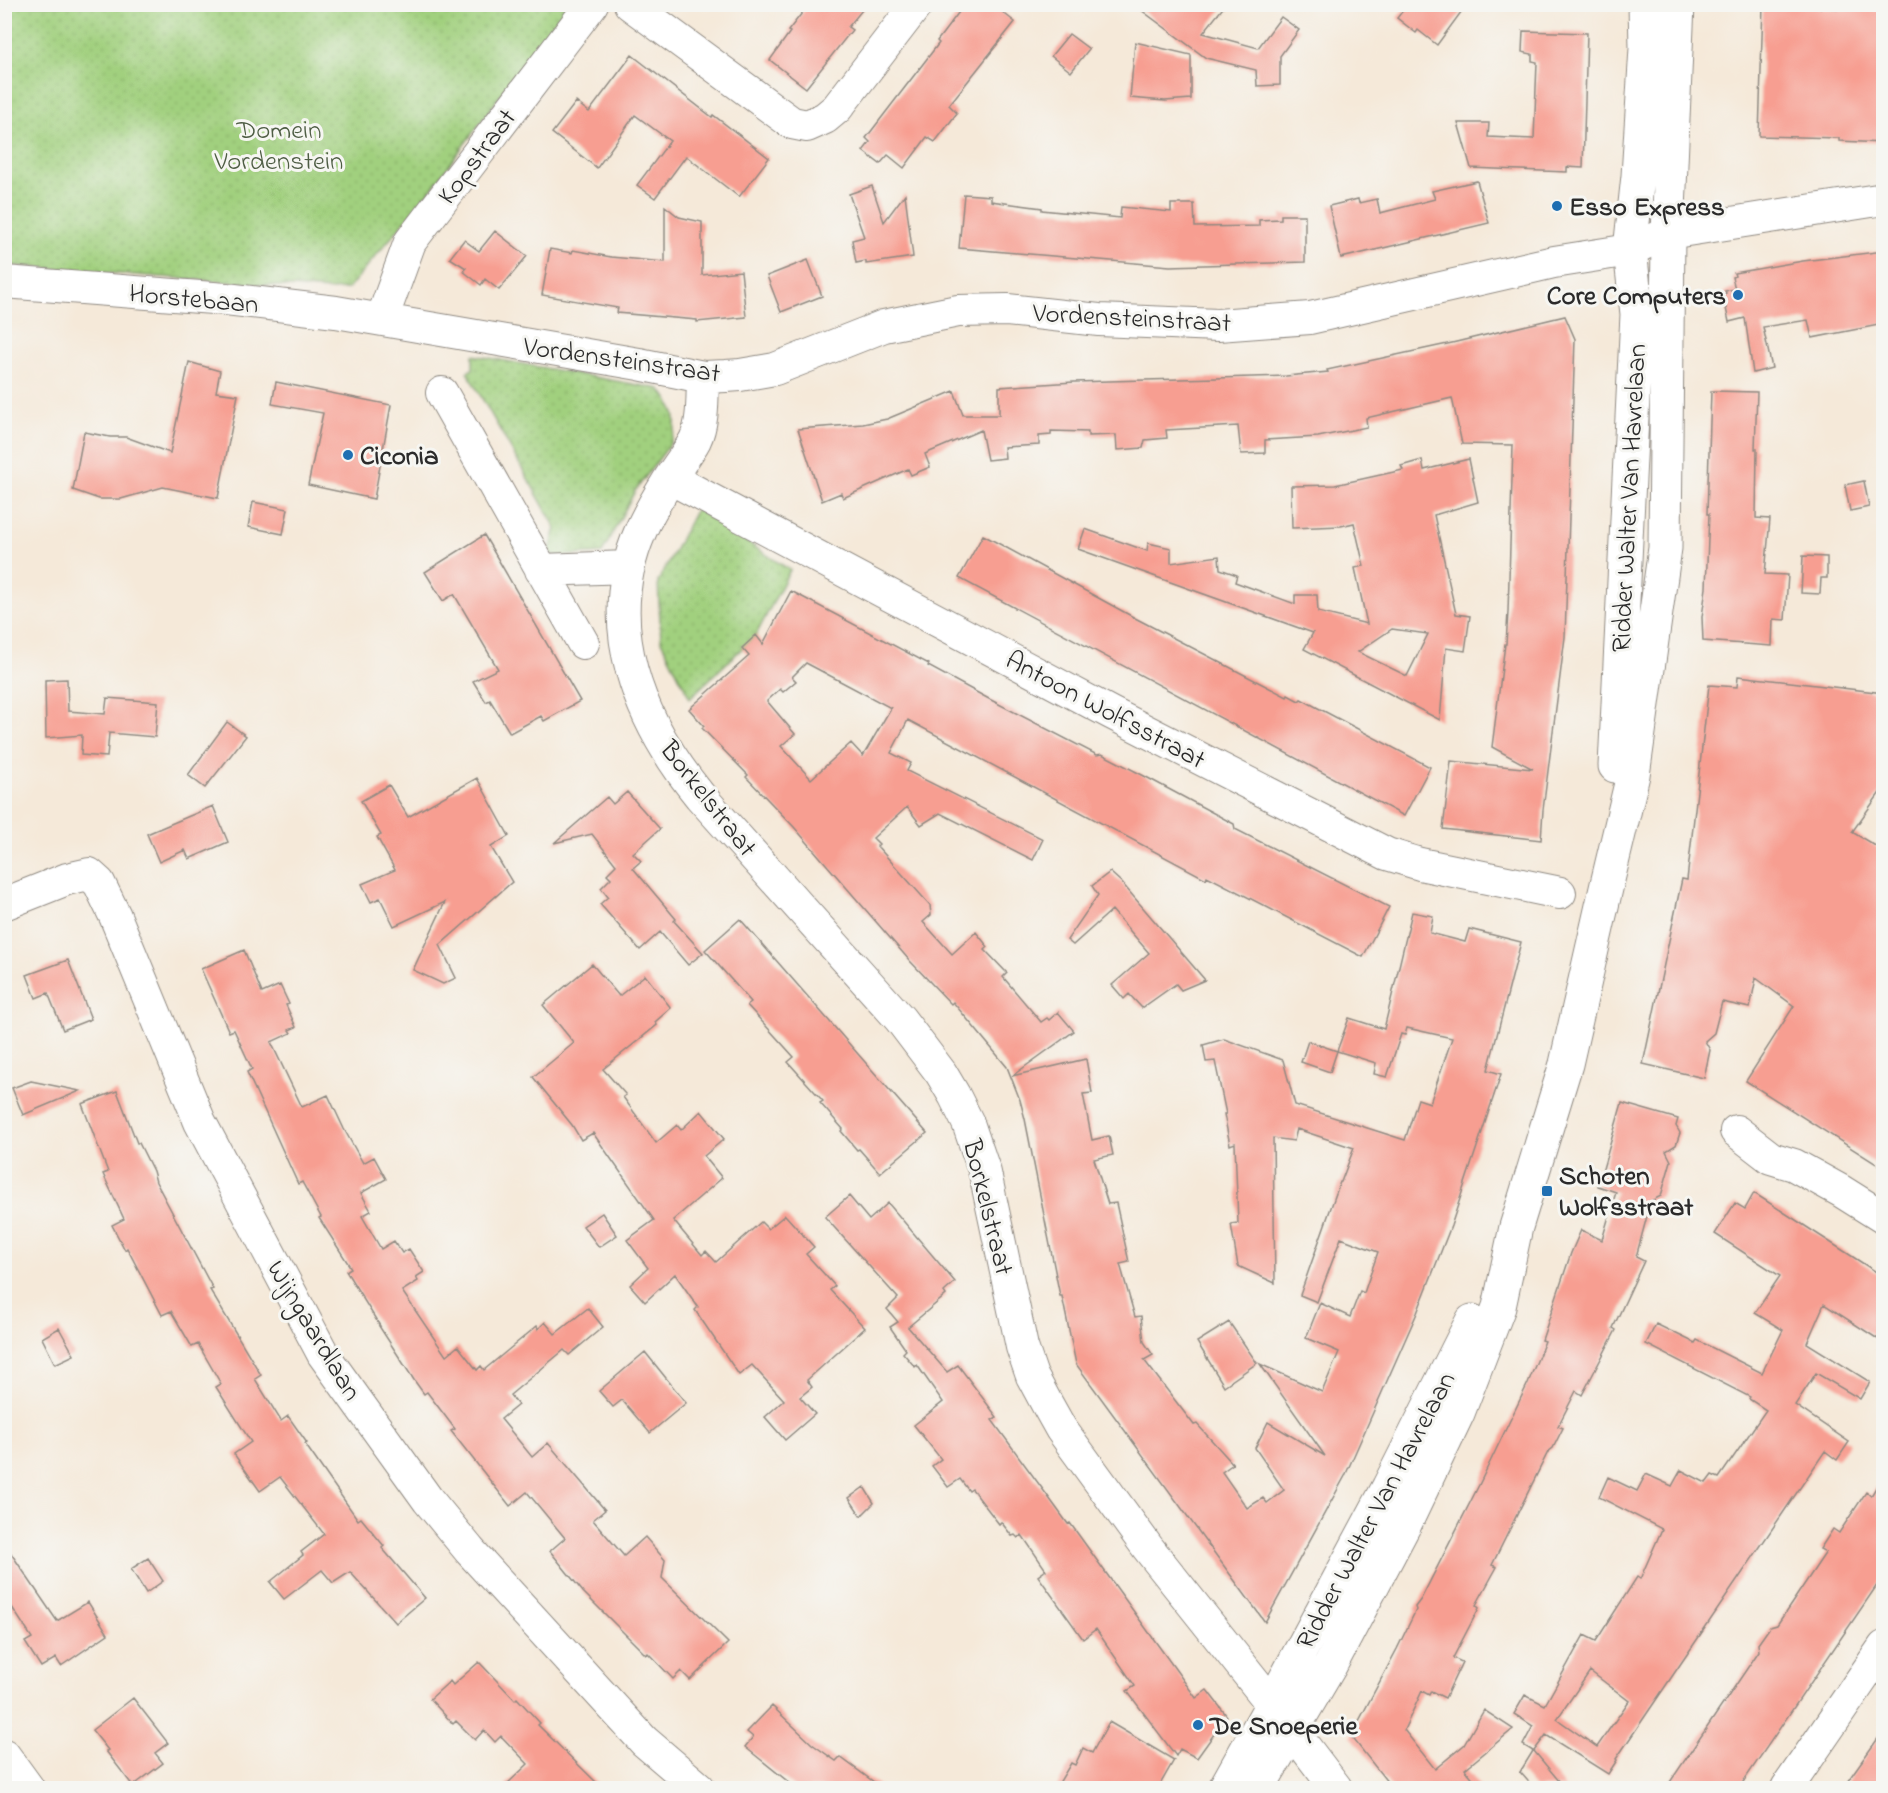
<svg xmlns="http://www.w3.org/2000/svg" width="1888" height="1793" viewBox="0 0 1888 1793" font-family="'Indie Flower',sans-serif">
  <defs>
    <pattern id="park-dots" width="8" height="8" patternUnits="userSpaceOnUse" patternTransform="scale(1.5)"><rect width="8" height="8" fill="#a1d07e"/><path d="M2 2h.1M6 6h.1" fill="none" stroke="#8bb36d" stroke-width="1.8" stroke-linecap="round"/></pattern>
  </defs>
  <rect width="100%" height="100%" fill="#f6f6f2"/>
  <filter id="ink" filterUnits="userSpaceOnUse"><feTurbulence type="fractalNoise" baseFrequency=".0167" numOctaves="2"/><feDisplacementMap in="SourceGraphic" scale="12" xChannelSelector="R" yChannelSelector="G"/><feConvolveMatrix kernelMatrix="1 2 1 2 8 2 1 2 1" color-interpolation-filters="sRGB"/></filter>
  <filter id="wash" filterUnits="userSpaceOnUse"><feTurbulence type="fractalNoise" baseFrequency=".008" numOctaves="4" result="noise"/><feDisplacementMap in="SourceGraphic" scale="24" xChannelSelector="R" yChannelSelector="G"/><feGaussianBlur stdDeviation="1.35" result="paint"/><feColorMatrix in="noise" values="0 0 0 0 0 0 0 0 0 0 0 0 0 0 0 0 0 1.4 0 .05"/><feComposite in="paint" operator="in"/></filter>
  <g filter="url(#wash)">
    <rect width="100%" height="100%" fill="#f5e9d9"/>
    <path fill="url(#park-dots)" stroke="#667e54" stroke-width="1.5" d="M4 5H567L427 195 348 289 330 290 5 265Z
      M473 355 660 389C675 407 680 422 670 444L635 491 602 553 556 556 549 553 556 528 467 372 473 369Z
      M696 509 790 570 756 635 690 698 661 641 658 582Z"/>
    <g id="blocks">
      <path fill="#f79e91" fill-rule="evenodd" d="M809 4H867L848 27 852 30 806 88 770 60 790 32 788 31Z
        M965 4H992L1015 22 949 105 957 113 935 142 927 137 904 168 888 155 880 164 863 151 870 142 866 138 939 43 937 41Z
        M1133 4H1226L1203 33 1258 48 1281 17 1299 30 1280 56V85L1257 86 1256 70 1206 58Z
        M1408 4H1467L1437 45 1418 30 1416 33 1397 18Z
        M1763 4H1820V8L1884 10V143L1839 141V138L1759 136Z
        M1523 31 1587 33 1583 168 1567 167V172L1471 168 1458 123H1489L1488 137 1534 139 1537 62 1532 61V54L1522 52Z
        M1069 34 1089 49 1071 72 1051 56Z
        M1135 42 1191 55V99L1165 101 1130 98Z
        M632 55 712 117 713 115 769 158 739 197 686 156 655 198 637 185 670 141 635 115 597 168 552 133 576 102 589 112Z
        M1477 181 1489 223 1341 258 1329 206 1358 199 1359 203 1377 199 1380 213 1435 199 1432 191Z
        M872 186 884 222 905 194 913 257 866 264V261L856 263 852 240 864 237 849 194Z
        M964 194 991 196V201L1042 208V210L1120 218 1121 207 1171 212V204H1194L1195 227 1259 226V220L1281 219V215H1305V262L1170 266 959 248Z
        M665 206 679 217 702 222V275L741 271 746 317 697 322V320L617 313 618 308 542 295 550 249 572 253 573 250 611 257 665 262Z
        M495 231 527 256 499 290 485 279 481 285 463 271 466 268 450 258 464 240 479 251Z
        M1884 251V324L1812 338 1808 320 1763 327 1772 368 1753 373 1745 318 1729 322 1723 294 1726 293 1725 291 1735 289 1732 277 1735 276 1734 273 1803 261Z
        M808 260 822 296 781 312 767 276Z
        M1565 316 1575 339 1565 637 1543 810 1541 840 1443 829 1451 761 1533 769 1492 747 1505 644H1506L1508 612 1513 445 1462 444 1452 398 1366 418 1367 427 1318 437 1265 440V453L1241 454 1238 426 1166 430 1167 438 1145 440 1143 448 1117 450 1116 435 1088 436V432L1051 431V435L1039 436V445L1004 447 1005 458 987 460 981 430 925 454 930 467 911 475 908 469 843 498 841 493 822 501 798 429 863 424 887 419 954 391 963 415H999V387L1074 382 1286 376 1328 372 1327 370 1452 343Z
        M189 362 220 371 216 392 238 395 218 498 163 487 121 499H99L73 490 84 432 110 437H126L170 453Z
        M276 382 391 405 374 499 308 485 323 413 272 404Z
        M1711 391 1757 392 1755 449H1757L1756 518 1770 519 1765 574 1788 575 1785 620 1773 619 1772 646 1703 641 1702 617 1706 588 1709 514H1707Z
        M1469 459 1478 502 1434 515 1456 614 1470 616 1465 651 1446 648 1440 720 1304 649 1313 633 1078 549 1085 529 1147 551 1148 543 1171 548V563L1219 556 1220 569 1237 575 1235 582 1295 604V595H1317L1318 612 1367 624 1355 568 1364 566 1354 523 1341 526 1292 528 1291 486 1335 485 1403 470 1401 466 1422 460 1424 470ZM1392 629 1428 634 1407 676 1358 652Z
        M1864 481 1869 507 1850 511 1845 485Z
        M253 502 288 509 283 534 248 527Z
        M484 535 580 701 544 721 541 716 510 733 490 700 486 702 473 681 498 669 454 594 443 601 425 572Z
        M983 535 1135 618 1287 697 1288 695 1299 701 1301 699 1430 767 1404 816 959 578Z
        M1803 556 1827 557V578H1821L1820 594 1801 593Z
        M791 591 929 664 928 666 989 699 1097 755 1102 754 1148 778 1234 824 1235 829 1389 907 1363 957 1207 876 1206 879 908 720 891 753 911 763 907 771 1043 839 1033 860 940 813 921 825 907 807 873 838 879 844 877 846 930 905 931 915 923 922 952 954 976 932 988 947 985 950 1007 973 1003 977 1041 1022 1047 1018 1049 1020 1058 1012 1074 1031 1012 1076 1086 1059 1092 1093 1083 1094 1092 1140 1109 1136 1113 1155 1094 1159 1108 1204 1116 1203 1129 1262 1120 1264 1135 1317 1141 1316 1144 1342 1153 1355 1144 1360 1194 1425 1197 1424 1233 1464 1222 1472 1247 1508 1263 1498 1267 1503 1284 1490 1255 1448 1268 1422 1325 1456 1260 1364 1322 1392 1339 1352 1306 1338 1320 1303 1350 1317 1360 1291 1364 1293 1378 1252 1341 1238 1317 1302 1300 1295 1340 1182H1341L1354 1148 1297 1129 1294 1141 1273 1138 1275 1283 1238 1266 1231 1224 1238 1223 1235 1143 1230 1145 1224 1114H1226L1215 1061 1206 1062 1203 1045 1224 1039 1283 1060 1295 1105 1405 1140 1418 1099 1430 1103 1452 1038 1407 1028 1405 1035 1401 1034 1387 1077 1374 1074 1376 1063 1337 1051 1349 1018 1384 1029 1412 912 1433 916 1430 933 1465 942 1469 929 1521 942 1488 1070 1501 1074 1451 1226 1417 1313 1345 1476 1265 1622 1076 1364 1062 1296H1060L1025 1119 1020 1100 1007 1067 953 1002 951 1004 910 961 794 827 746 777 748 775 702 728 704 726 689 709 749 656 742 648 756 635 763 644ZM806 663 891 708 863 756 851 743 811 779 781 746 795 734 767 701 780 689 783 692 796 681 792 677Z
        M1738 676 1884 693V787L1852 832 1884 851V1169L1746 1081 1794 1006 1756 978 1750 1008 1722 1002 1714 1033 1705 1041 1710 1050 1704 1078 1643 1064 1682 879 1687 880 1709 685 1737 687Z
        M67 679 68 711 105 714 107 698 158 702 155 737 109 733 107 757 81 755 82 735 46 738 45 680Z
        M227 722 246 736 205 788 188 775Z
        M477 778 509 836 491 847 512 882 440 945 456 978 443 984 413 970 445 902 394 926 380 898 371 902 362 884 395 870 377 837 381 835 361 801 389 785 408 817Z
        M627 792 660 829 633 853 641 861 633 868 676 919 674 921 703 953 688 965 660 932 640 950 600 904 608 897 601 888 611 878 607 874 616 865 592 834 554 843 607 797 613 804Z
        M213 806 228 842 189 859 185 850 159 862 147 834Z
        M1110 872 1121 882 1205 980 1181 990 1176 984 1142 1008 1129 994 1124 999 1112 985 1149 953 1112 910 1073 945 1067 940 1098 895 1092 886Z
        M740 919 927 1133 880 1173 859 1149 857 1150 841 1131 843 1129 820 1103 823 1101 788 1062 794 1057 747 1005 751 1002 705 950Z
        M244 950 262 993 280 985 289 1004 286 1005 296 1027 289 1030 291 1033 271 1042 302 1107 328 1095 344 1129 363 1163 374 1157 386 1179 361 1193 371 1211 362 1216 381 1249 394 1241 402 1253 409 1249 424 1272 416 1277 418 1281 402 1291 446 1356 458 1346 477 1370 481 1366 484 1370 537 1326 538 1329 545 1322 555 1334 588 1308 603 1327 569 1355 564 1350 510 1395 518 1405 501 1419 532 1457 548 1443 605 1510 593 1520 624 1556 645 1537 665 1560 662 1578 728 1643 690 1680 681 1671 673 1679 648 1653 646 1655 583 1592 550 1551 565 1538 527 1492 510 1506 451 1431 455 1429 427 1392 424 1394 414 1380 379 1326H380L346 1271 351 1268 319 1218 321 1217 302 1182 298 1184 247 1072 252 1069 234 1030 229 1032 201 969Z
        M68 960 91 1019 63 1030 48 993 36 998 27 975Z
        M592 964 619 996 645 975 671 1008 655 1022 657 1025 603 1069 626 1095 623 1097 656 1143 677 1125 681 1130 701 1111 724 1139 704 1156 722 1178 673 1220 702 1255 706 1251 716 1262 761 1222 768 1229 785 1215 814 1247 806 1254 835 1286 830 1290 865 1328 807 1380 812 1387 800 1397 815 1414 785 1440 765 1417 784 1400 752 1365 739 1375 695 1310 698 1307 675 1274 645 1302 630 1285 648 1268 627 1240 654 1220 593 1133 581 1140 572 1125 533 1077 574 1043 543 1005Z
        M1308 1041 1337 1051 1330 1072 1301 1062Z
        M31 1081 80 1091 23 1115 12 1088Z
        M117 1091 137 1143H139L153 1171 156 1182 213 1289 210 1290 261 1375 255 1379 281 1421 288 1416 307 1443 305 1444 358 1520 361 1518 384 1546 382 1548 425 1598 396 1623 350 1572 333 1583 322 1570 284 1599 270 1582 303 1555 301 1552 324 1534 280 1477 260 1491 234 1454 251 1442 216 1387 221 1384 198 1344 192 1347 171 1311 162 1315 127 1248 125 1250 112 1225 124 1219 103 1174 108 1172 82 1104Z
        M1622 1103 1678 1119 1676 1126 1680 1133 1676 1145 1666 1151 1671 1161 1661 1196 1651 1201 1636 1257 1644 1261 1613 1328 1616 1330 1582 1395 1576 1391 1558 1426 1563 1428 1553 1448 1548 1452 1492 1565 1497 1567 1476 1605 1479 1608 1453 1658 1462 1662 1445 1698 1431 1691 1429 1695 1422 1691 1404 1730 1435 1769 1464 1745 1484 1710 1513 1729 1465 1769 1481 1788H1392L1351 1736 1397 1649 1416 1610 1415 1607 1421 1599 1479 1485 1528 1383 1545 1341 1542 1340 1571 1253 1581 1230 1602 1240 1616 1192 1598 1186Z
        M1754 1193 1884 1277V1343L1824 1304 1807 1343 1870 1382 1860 1399 1816 1373 1795 1405 1849 1442 1837 1460 1825 1451 1616 1759 1617 1760 1608 1774 1546 1735 1534 1751 1565 1788H1534L1520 1772 1533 1751 1523 1745 1533 1726 1514 1714 1525 1695 1545 1705 1584 1635 1596 1641 1637 1577 1640 1579 1662 1529 1599 1497 1608 1477 1637 1491 1646 1474 1672 1486 1681 1470 1706 1483 1712 1475 1719 1478 1766 1410 1749 1399 1750 1397 1646 1344 1656 1324 1695 1343 1697 1340 1762 1373 1783 1330 1755 1313 1780 1276 1715 1234 1735 1203 1745 1209ZM1590 1671 1629 1701 1597 1747 1557 1719Z
        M849 1196 869 1220 888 1203 955 1282 944 1292 946 1295 908 1327 947 1372 958 1365 997 1417 992 1420 1044 1491 1068 1524 1070 1523 1196 1698 1207 1690 1227 1716 1197 1758 1180 1749 1176 1756 1127 1691 1135 1686 1096 1629 1083 1639 1038 1576 1046 1570 1022 1535 1018 1538 1015 1535 1012 1536 1001 1522 999 1524 972 1489 969 1491 960 1479 948 1487 932 1466 941 1459 914 1425 943 1402 917 1365 915 1367 903 1353 906 1350 890 1327 898 1322 887 1309 898 1298 825 1217Z
        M602 1213 617 1235 599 1247 583 1226Z
        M1229 1322 1257 1363 1224 1386 1197 1342Z
        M59 1328 74 1355 55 1364 42 1338Z
        M645 1352 686 1403 650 1433 622 1400 613 1407 599 1391Z
        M1884 1474V1575L1739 1788H1666L1759 1651 1758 1644 1770 1627 1777 1625 1826 1552 1820 1549 1833 1529 1839 1533 1866 1492 1871 1496Z
        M864 1487 874 1503 861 1516 849 1498Z
        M4 1543 57 1621 88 1602 108 1634 61 1666 56 1658 41 1667 25 1642 32 1638 4 1595Z
        M148 1558 163 1581 146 1593 131 1569Z
        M479 1662 515 1700 517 1698 540 1723 538 1725 602 1788H503L528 1764 501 1736 495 1742 484 1730 475 1740 456 1721 453 1724 430 1699 450 1681 453 1685Z
        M133 1698 168 1743 155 1753 163 1763 133 1786 106 1751 108 1750 92 1730Z
        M772 1706 812 1744 836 1761 840 1757 882 1788H796L745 1747 753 1737 747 1732Z
        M1109 1722 1174 1760 1158 1788H1056L1071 1763 1075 1765 1083 1748 1092 1753Z
        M1884 1730V1788H1843L1854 1772Z"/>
    </g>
  </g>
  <g filter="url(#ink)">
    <use href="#blocks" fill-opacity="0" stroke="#908a82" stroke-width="1.5"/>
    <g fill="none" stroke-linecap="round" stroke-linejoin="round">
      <g stroke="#908a82" stroke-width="34">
        <path id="minor" d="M630 4 792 123 807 126 825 118 837 108 917 4
          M4 282 226 299 336 312 639 364 703 377 726 376 740 375 775 369 884 326 958 311 1007 310 1099 320 1218 325 1310 318 1554 262 1630 250 1668 233 1884 199
          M382 319 410 242 592 4
          M703 377C702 397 704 421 695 440 688 453 678 465 670 478 660 494 649 512 641 530 599 625 639 721 700 796L900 1019 941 1073 954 1095 968 1123 985 1173 1022 1347 1032 1376 1047 1404 1061 1429 1148 1548 1272 1704 1336 1788
          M442 393 583 643
          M670 478 1111 713 1387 854 1420 864 1560 893
          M541 570 629 567
          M4 904 67 879 89 874 99 883 115 916 200 1122 323 1354 428 1500 470 1551 644 1741 699 1788
          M1736 1131 1771 1158 1794 1165 1841 1191 1884 1218
          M4 1755 28 1788
          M1787 1788 1884 1647"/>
      </g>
      <g stroke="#908a82" stroke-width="35">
        <path id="major" d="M1615 766 1637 314 1630 250 1638 176 1646 48 1645 4
          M1225 1788 1272 1704 1388 1488 1472 1321
          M1258 1788 1330 1666 1406 1522 1458 1413 1499 1307 1516 1227 1566 1064 1607 884 1633 775 1665 548 1668 233 1678 4"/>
      </g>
      <use href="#minor" stroke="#fff" stroke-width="32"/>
      <use href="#major" stroke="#fff" stroke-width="33"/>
    </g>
  </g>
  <g fill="#1f6fb2" stroke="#f6f6f2" stroke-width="2">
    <circle cx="1557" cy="206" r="6"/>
    <circle cx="1738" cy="295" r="6"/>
    <circle cx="348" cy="455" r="6"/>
    <rect x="1541" y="1185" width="12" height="12" rx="3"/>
    <circle cx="1198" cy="1725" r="6"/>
  </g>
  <g text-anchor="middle" stroke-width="6" stroke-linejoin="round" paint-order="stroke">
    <g font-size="27" fill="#4e5d44" stroke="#f6f6f2">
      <text x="279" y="138">Domein<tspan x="279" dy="31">Vordenstein</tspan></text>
    </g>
    <g font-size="27" fill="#2b2b2b" stroke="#f6f6f2">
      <text transform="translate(476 156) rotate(-53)" y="9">Kopstraat</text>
      <text transform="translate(194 298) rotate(5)" y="9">Horstebaan</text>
      <text transform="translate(1132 317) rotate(3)" y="9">Vordensteinstraat</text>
      <text transform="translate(622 359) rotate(8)" y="9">Vordensteinstraat</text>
      <text transform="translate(1628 498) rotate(-87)" y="9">Ridder Walter Van Havrelaan</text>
      <text transform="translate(1106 709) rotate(28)" y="9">Antoon Wolfsstraat</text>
      <text transform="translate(709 798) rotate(52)" y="9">Borkelstraat</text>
      <text transform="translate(989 1207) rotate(76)" y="9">Borkelstraat</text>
      <text transform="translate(315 1330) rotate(59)" y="9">Wijngaardlaan</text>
      <text transform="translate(1375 1510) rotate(-62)" y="9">Ridder Walter Van Havrelaan</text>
    </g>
    <g font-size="27" font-weight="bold" fill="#2b2b2b" stroke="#f6f6f2" text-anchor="start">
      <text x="1569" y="215">Esso Express</text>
      <text x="1726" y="304" text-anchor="end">Core Computers</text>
      <text x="360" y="464">Ciconia</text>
      <text x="1559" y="1184">Schoten<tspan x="1559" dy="31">Wolfsstraat</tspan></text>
      <text x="1210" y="1734">De Snoeperie</text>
    </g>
  </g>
  <rect width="1888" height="1793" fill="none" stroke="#f6f6f2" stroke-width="24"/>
</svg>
